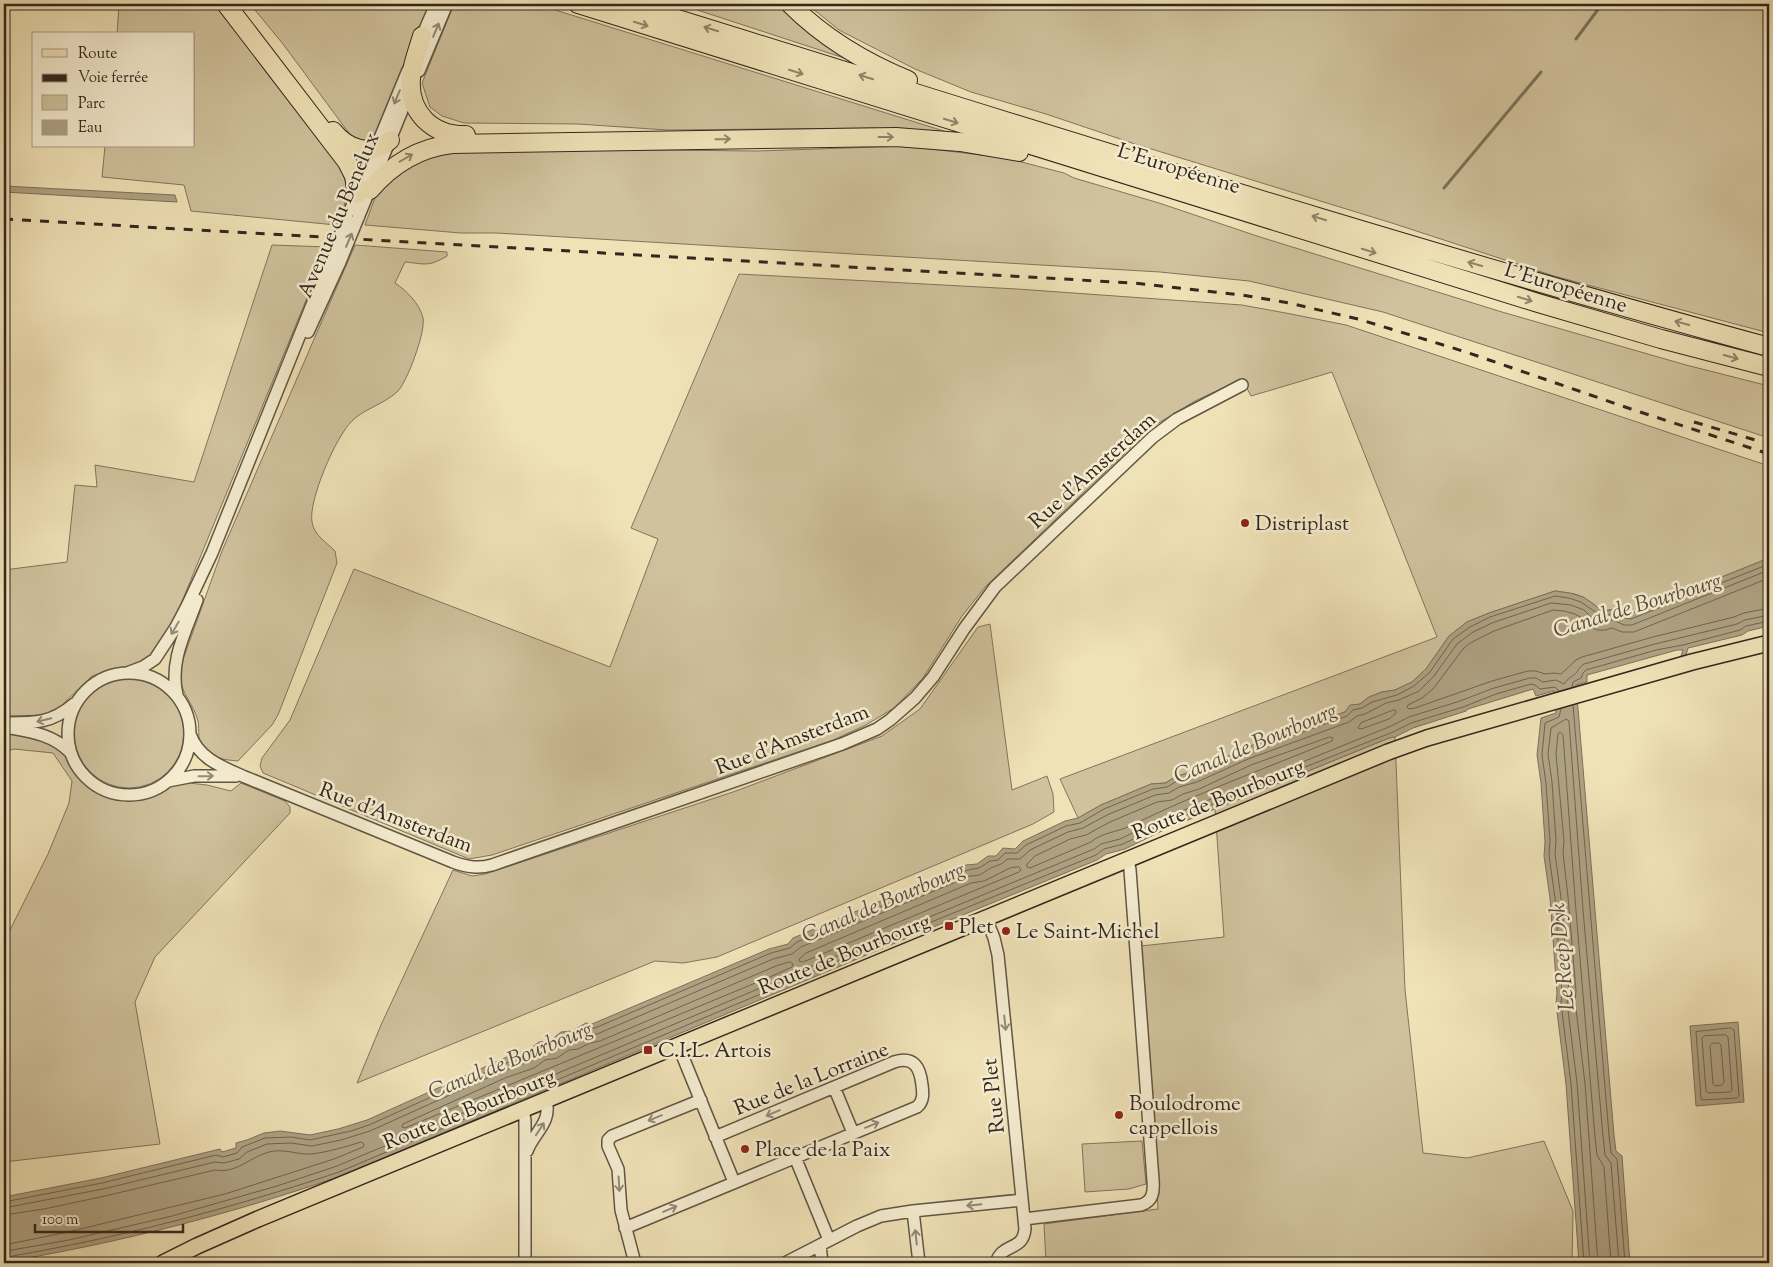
<svg xmlns="http://www.w3.org/2000/svg" width="1773" height="1267" viewBox="0 0 1773 1267" font-family="'Sorts Mill Goudy',serif">
  <rect width="100%" height="100%" fill="#f0e2b7"/>
  <filter id="stains"><feTurbulence type="fractalNoise" baseFrequency=".004" numOctaves="4"/><feColorMatrix values="0 0 0 0 .2 0 0 0 0 .09 0 0 0 0 .02 0 0 0 .5 -.17"/></filter>
  <radialGradient id="worn" r=".72"><stop offset=".6" stop-color="#630" stop-opacity="0"/><stop offset="1" stop-color="#630" stop-opacity=".3"/></radialGradient>
  <path fill="#d0c29d" stroke="#80745e" d="M119 4H214L340 167C351 190 347 203 336 225L191 211 184 185 102 177 105 146H194V34H117Z
    M250 4H430L374 138 369 143 354 140 283 44Z
    M454 4H536L960 136 875 128 667 130 578 124 464 123 442 116 430 107 422 83Z
    M679 4H779L818 38 845 52 844 58Z
    M807 4H1769V333L1554 276 1395 224 1132 143 1046 114 971 92 915 69 839 30Z
    M906 146 1006 158 1064 173 1074 178 1159 203 1260 237 1502 312 1686 365 1769 386V438L1383 312 1249 281 1160 272 496 233H461L365 225 376 195 388 178 411 162 440 152 561 149 758 151Z
    M272 245 328 247 178 611 159 646 149 657 132 665 92 676 59 708 50 715 4 716V570L67 562 75 485 97 487 95 465 194 482Z
    M355 245 447 252V256C429 267 425 264 405 262L395 283C406 290 420 304 423 318 426 331 407 383 397 392 384 404 362 410 352 421 336 436 308 501 312 522 314 535 326 542 335 551L337 563 278 715 272 725 238 761C227 760 214 759 205 750 196 742 200 731 198 721 194 705 181 693 180 677 179 672 181 666 182 662L222 551Z
    M739 274 1017 289 1242 305 1291 314 1346 325 1769 466V558L1630 614C1619 613 1614 606 1602 612L1595 605 1583 597 1575 594 1555 591 1489 613 1467 622 1449 636 1426 669 1412 682 1395 690 1382 692 1369 697 1360 704 1348 708 1345 712 1242 749 1230 756 1219 758 1206 766H1201L1193 771 1175 777 1165 783 1151 784 1101 805 1078 818 1060 779 1437 637 1332 372 1251 396 1242 379 1195 401 1152 427 985 587 962 616 923 678 894 708 866 725 833 740 492 855 469 859 263 773 260 766 262 758 290 720 354 569 610 667 658 539 631 528Z
    M990 624 1012 790 1047 776 1053 794 1054 812 1033 824 717 957 683 963 655 961 357 1083 381 1025 453 870 472 876 485 874 736 791 882 736 920 709 978 627Z
    M74 733a55 55 0 1 1 110 0a55 55 0 1 1-110 0Z
    M4 733 47 738 65 753 71 767 82 781 96 792 116 800 132 801 147 798 180 782 207 785 231 791 241 783 285 801 290 807V813L155 957 135 1002 160 1144 4 1162V942L48 854 69 803 72 781 53 753 14 749 4 752Z
    M1395 737 1405 990 1423 1153 1467 1158 1544 1141 1573 1211 1572 1263H1040L1046 1262 1044 1224 1158 1209 1141 946 1224 937 1215 809 1389 738Z
    M1142 1141 1146 1184 1129 1189 1085 1192 1082 1144Z"/>
  <path fill="#afa283" stroke="#7d715b" d="M4 186 175 195 177 202 4 192Z
    M1769 558V626L1748 631 1742 635 1688 648 1686 655 1681 656 1683 650H1677L1587 675V682L1576 685 1614 1135 1616 1151 1622 1156 1630 1263H1579L1566 1084 1556 1004 1557 993 1550 898 1544 856 1545 842 1541 783 1537 755 1541 718 1556 713 1554 691 1536 696 1533 689 1468 709 1466 711 1413 728 1395 737 1389 738 1166 829 1125 849 1106 854 1097 860 926 930 341 1176C231 1214 119 1243 4 1262V1197L101 1178 220 1149 222 1152 236 1148V1143L247 1140 264 1133 280 1131 310 1135 338 1129 367 1120 518 1052 527 1051 539 1042 550 1041 561 1032 572 1031 586 1023 592 1024 769 949 788 944 793 938 966 865 977 864 988 856H996L1003 848 1015 849 1023 841 1065 821 1078 818 1101 805 1151 784 1166 783 1175 777 1193 771 1201 766H1206L1219 758 1230 756 1242 749 1345 712 1350 705 1360 704 1369 697 1382 692 1395 690 1412 682 1426 669 1449 636 1467 622 1489 613 1555 591 1570 593 1583 597 1595 605 1602 612 1615 609 1630 614Z
    M1738 1022 1744 1102 1696 1106 1690 1026Z"/>
  <g fill="none" stroke-linecap="round" stroke-linejoin="round">
    <path stroke="#706450" stroke-width="1" d="M1769 578 1634 632H1622L1612 628 1605 630H1597L1588 625 1582 618 1575 614 1564 611 1553 610 1494 631 1470 643 1463 649 1433 689 1422 698 1408 705 1407 707 1409 709 1415 708 1492 681 1528 671H1536L1545 674 1553 673 1561 674 1576 660 1582 657 1653 637 1734 617 1744 613 1769 608
      M1572 687 1573 682 1581 678 1583 673 1586 670 1656 650 1683 645 1740 630 1746 626 1769 621
      M1573 705 1609 1135 1611 1153 1617 1159 1625 1263
      M1561 709 1559 717 1545 723 1542 755 1546 783 1550 841 1549 855 1555 898 1562 993 1561 1003 1571 1084 1584 1263
      M1394 710 1396 711V713L1389 719 1361 729 1358 728 1361 723Z
      M1330 737 1333 738 1332 741C1264 769 1195 794 1130 826 1117 832 1101 833 1091 842L1030 868 1027 867V864L1035 856 1070 839 1086 835 1110 822 1157 802 1172 800 1183 794 1199 789 1251 765Z
      M1019 867 1021 870 1019 872 803 962 799 961 800 958 806 953 971 883 984 881 1010 868Z
      M790 962 793 964 792 967 770 977 405 1128 402 1127 403 1124 505 1078 534 1068 545 1060 557 1058 569 1050 578 1049 590 1043 600 1041 776 966Z
      M1731 1028 1734 1030 1739 1096 1737 1098 1702 1100 1701 1098 1696 1032Z
      M1726 1035 1728 1037 1732 1090 1730 1092 1708 1093 1706 1091 1702 1038 1704 1036Z
      M1713 1043H1719L1721 1045 1724 1082 1722 1085 1715 1086 1713 1084 1710 1046Z
      M4 1202 102 1183 216 1155 223 1157 237 1153 242 1147 265 1138 291 1137 310 1140 351 1131 369 1125 500 1066 520 1057 529 1056 541 1046 552 1045 564 1037 574 1036 586 1028H595L771 953 790 948 797 942 968 870 979 868 990 861 998 860 1005 853H1017L1026 845 1066 826 1080 823 1104 809 1153 789 1167 787 1177 781 1195 776 1245 753 1347 716 1353 710 1362 708 1372 702 1397 695 1414 686 1430 672 1453 639 1470 627 1490 617 1555 596 1569 598 1581 602 1601 616 1614 614 1625 618 1631 619 1769 564
      M4 1208 103 1189 215 1162 224 1163 239 1159 247 1152 267 1144 291 1143 312 1146 341 1140 370 1131 503 1071 531 1061 543 1053 554 1051 566 1043 576 1042 587 1035 597 1034 773 959 792 954 801 947 970 876C984 876 983 871 993 867 1000 864 1002 865 1007 859H1020L1030 850 1068 832 1083 828 1107 815 1155 795 1169 793 1179 787 1197 782 1248 759 1349 722 1357 716 1365 714 1386 703 1399 700 1419 691 1434 676 1457 644 1473 632 1492 623 1551 603 1571 605 1584 610 1593 619 1599 622 1613 620 1624 625H1632L1769 570
      M4 1215 44 1209 105 1196 215 1170C236 1174 250 1157 269 1152 284 1148 297 1155 311 1154 328 1152 345 1147 361 1142L364 1144 363 1147 334 1159 225 1194 68 1232 4 1245
      M4 1255 12 1250 69 1240 172 1216 277 1186 337 1166 922 920 1094 849 1101 844 1120 839 1162 819 1391 726 1409 717 1460 701 1494 688 1530 678H1536L1543 682 1556 680 1564 684C1568 678 1572 677 1576 673 1579 670 1579 667 1584 664L1655 644 1737 624 1745 620 1769 615
      M8 1263 9 1259 12 1256C123 1237 232 1208 339 1172L924 925 1096 855 1104 849 1123 844 1164 824 1245 791 1393 732 1411 723 1463 707 1496 694 1531 684 1535 685 1540 689 1555 687 1559 691
      M1590 1263 1577 1083 1567 1002 1569 992 1561 898 1555 854 1556 841 1552 782 1548 754 1551 728 1566 719 1569 721 1570 735 1583 910 1603 1136 1605 1155 1611 1163 1619 1263
      M1598 1263 1585 1083 1575 1001 1576 991 1568 897 1563 853 1564 841 1556 754 1558 734 1560 732 1563 735 1576 911 1595 1137 1597 1155 1604 1167 1611 1263"/>
    <path stroke="#7d715b" stroke-width="3" d="M1576 39 1602 4
      M1444 188 1541 72"/>
    <g stroke="#615644" stroke-width="14">
      <path id="minor" d="M420 41 436 4
        M419 71 447 4
        M347 218 408 70
        M358 218 410 91
        M308 332 340 262
        M68 734a61 61 0 1 1 122 0a61 61 0 1 1-122 0Z
        M127 673 143 667 155 659 176 627 187 606 212 553 330 260
        M177 695C169 661 186 631 197 600
        M4 723C33 723 51 724 74 704
        M10 728C33 732 53 735 70 752
        M190 734C199 759 222 767 245 777L453 862C467 867 478 869 492 865L842 744 877 729 890 720 915 698 933 677 964 629 995 587 1153 437 1177 419 1242 385
        M168 781 194 776H236
        M986 918 994 938 998 955 1025 1229C1023 1252 1002 1242 996 1263
        M678 1045 734 1182
        M834 1087 853 1133
        M523 1110 525 1120V1263
        M527 1151C534 1132 552 1123 546 1100
        M795 1157 829 1240
        M913 1211 919 1263
        M1024 1219 1141 1205C1153 1201 1154 1192 1153 1180L1130 870 1128 859
        M625 1228 917 1107C924 1101 923 1093 922 1085 920 1067 914 1056 894 1062L715 1137
        M820 1245 822 1263
        M635 1263 621 1210 618 1169 608 1146V1140L612 1136 701 1100
        M785 1263 857 1226 881 1216 913 1211 1022 1200"/>
    </g>
    <g stroke="#31271e" stroke-width="18">
      <path id="major" d="M163 1263 197 1246 258 1219 1388 752 1427 738 1692 662 1769 643"/>
    </g>
    <g stroke="#31271e" stroke-width="20">
      <path id="highway" d="M226 4 347 162 354 176 357 194
        M578 4 1538 303 1661 339 1769 367
        M629 4C1008 121 1386 243 1769 347
        M790 4C823 37 864 62 908 80
        M422 36C418 50 412 64 411 78 408 113 433 136 466 135
        M333 131C348 150 372 157 390 140
        M370 190C392 164 418 148 452 144L896 137 960 142 1019 152"/>
    </g>
    <use href="#minor" stroke="#f5ecd0" stroke-width="11"/>
    <use href="#major" stroke="#f0e2b7" stroke-width="15"/>
    <use href="#highway" stroke="#f0e2b7" stroke-width="18"/>
    <path stroke="#31271e" stroke-width="3" stroke-dasharray="9 9" stroke-linecap="butt" d="M4 219 1133 283 1242 295 1289 303 1358 319 1466 352 1631 409 1769 454
      M1694 422 1769 444"/>
    <g stroke="#615644" stroke-width="14" stroke-linecap="butt">
      <path id="minor-bridge" d="M330 260 347 218
        M340 262 358 218"/>
    </g>
    <use href="#minor-bridge" stroke="#f5ecd0" stroke-width="11"/>
  </g>
  <defs><path id="oneway-shaft" d="M-6 0H5M1.5-3L5.5 0L1.5 3" fill="none" stroke-width="1.6" stroke-linecap="round" stroke-linejoin="round" transform="scale(1.25)"/></defs>
  <g stroke="#90846a">
    <use href="#oneway-shaft" transform="translate(641 24) rotate(17)"/>
    <use href="#oneway-shaft" transform="translate(711 29) rotate(-163)"/>
    <use href="#oneway-shaft" transform="translate(796 72) rotate(17)"/>
    <use href="#oneway-shaft" transform="translate(866 77) rotate(-163)"/>
    <use href="#oneway-shaft" transform="translate(951 121) rotate(17)"/>
    <use href="#oneway-shaft" transform="translate(886 137)"/>
    <use href="#oneway-shaft" transform="translate(723 139) rotate(-1)"/>
    <use href="#oneway-shaft" transform="translate(406 158) rotate(-30)"/>
    <use href="#oneway-shaft" transform="translate(1319 218) rotate(-163)"/>
    <use href="#oneway-shaft" transform="translate(1369 251) rotate(17)"/>
    <use href="#oneway-shaft" transform="translate(1475 264) rotate(-164)"/>
    <use href="#oneway-shaft" transform="translate(1525 299) rotate(17)"/>
    <use href="#oneway-shaft" transform="translate(1682 323) rotate(-165)"/>
    <use href="#oneway-shaft" transform="translate(1731 357) rotate(15)"/>
  </g>
  <g stroke="#938a77">
    <use href="#oneway-shaft" transform="translate(436 30) rotate(-67)"/>
    <use href="#oneway-shaft" transform="translate(397 97) rotate(113)"/>
    <use href="#oneway-shaft" transform="translate(349 240) rotate(-67)"/>
    <use href="#oneway-shaft" transform="translate(175 628) rotate(120)"/>
    <use href="#oneway-shaft" transform="translate(44 720) rotate(166)"/>
    <use href="#oneway-shaft" transform="translate(206 776) rotate(-1)"/>
    <use href="#oneway-shaft" transform="translate(1005 1023) rotate(84)"/>
    <use href="#oneway-shaft" transform="translate(773 1113) rotate(157)"/>
    <use href="#oneway-shaft" transform="translate(655 1118) rotate(158)"/>
    <use href="#oneway-shaft" transform="translate(872 1125) rotate(-22)"/>
    <use href="#oneway-shaft" transform="translate(540 1129) rotate(-57)"/>
    <use href="#oneway-shaft" transform="translate(619 1184) rotate(87)"/>
    <use href="#oneway-shaft" transform="translate(974 1205) rotate(174)"/>
    <use href="#oneway-shaft" transform="translate(670 1209) rotate(-23)"/>
    <use href="#oneway-shaft" transform="translate(916 1237) rotate(-96)"/>
  </g>
  <g fill="#8f2418" stroke="#f5ecd0" stroke-width="2">
    <circle cx="1245" cy="523" r="5"/>
    <rect x="944" y="921" width="10" height="10" rx="2.5"/>
    <circle cx="1006" cy="931" r="5"/>
    <rect x="643" y="1045" width="10" height="10" rx="2.5"/>
    <circle cx="1119" cy="1115" r="5"/>
    <circle cx="745" cy="1149" r="5"/>
  </g>
  <g text-anchor="middle" stroke-width="5" stroke-linejoin="round" paint-order="stroke">
    <g font-size="21" fill="#31271e" stroke="#f5ecd0">
      <text transform="translate(1179 168) rotate(17)" y="7">L'Européenne</text>
      <text transform="translate(338 215) rotate(-67)" y="7">Avenue du Benelux</text>
      <text transform="translate(1566 287) rotate(17)" y="7">L'Européenne</text>
      <text transform="translate(1092 470) rotate(-42)" y="7">Rue d'Amsterdam</text>
      <text transform="translate(792 739) rotate(-21)" y="7">Rue d'Amsterdam</text>
      <text transform="translate(1218 799) rotate(-22)" y="7">Route de Bourbourg</text>
      <text transform="translate(396 817) rotate(21)" y="7">Rue d'Amsterdam</text>
      <text transform="translate(844 954) rotate(-22)" y="7">Route de Bourbourg</text>
      <text transform="translate(811 1078) rotate(-22)" y="7">Rue de la Lorraine</text>
      <text transform="translate(993 1096) rotate(-96)" y="7">Rue Plet</text>
      <text transform="translate(469 1109) rotate(-22)" y="7">Route de Bourbourg</text>
    </g>
    <g font-size="21" fill="#31271e" stroke="#f5ecd0" text-anchor="start">
      <text x="1255" y="530">Distriplast</text>
      <text x="959" y="933">Plet</text>
      <text x="1016" y="938">Le Saint-Michel</text>
      <text x="658" y="1057">C.I.L. Artois</text>
      <text x="1129" y="1110">Boulodrome<tspan x="1129" dy="24">cappellois</tspan></text>
      <text x="755" y="1156">Place de la Paix</text>
    </g>
    <g font-size="22" font-style="italic" fill="#574c3c" stroke="#f5ecd0">
      <text transform="translate(1637 604) rotate(-17)" y="8">Canal de Bourbourg</text>
      <text transform="translate(1255 742) rotate(-23)" y="8">Canal de Bourbourg</text>
      <text transform="translate(883 901) rotate(-23)" y="8">Canal de Bourbourg</text>
      <text transform="translate(1561 957) rotate(-95)" y="8">Le Reep Dyk</text>
      <text transform="translate(510 1059) rotate(-22)" y="8">Canal de Bourbourg</text>
    </g>
  </g>
  <rect width="1773" height="1267" fill="none" stroke="#f0e2b7" stroke-width="20"/>
  <rect x="5" y="5" width="1763" height="1257" fill="none" stroke="#31271e" stroke-width="2.5"/>
  <rect x="10" y="10" width="1753" height="1247" fill="none" stroke="#31271e"/>
  <rect x="32" y="32" width="162" height="115" fill="#f5ecd0" stroke="#a79d89"/>
  <rect x="42" y="49" width="25" height="8" fill="#f0e2b7" stroke="#a79d89"/>
  <text x="78" y="58" font-size="15" fill="#31271e">Route</text>
  <rect x="42" y="74" width="25" height="8" fill="#31271e" stroke="#a79d89"/>
  <text x="78" y="82" font-size="15" fill="#31271e">Voie ferrée</text>
  <rect x="42" y="95" width="25" height="15" fill="#d0c29d" stroke="#a79d89"/>
  <text x="78" y="108" font-size="15" fill="#31271e">Parc</text>
  <rect x="42" y="120" width="25" height="15" fill="#afa283" stroke="#a79d89"/>
  <text x="78" y="132" font-size="15" fill="#31271e">Eau</text>
  <path d="M35 1224v8h148v-8" fill="none" stroke="#31271e" stroke-width="2.5"/>
  <text x="42" y="1224" font-size="15" fill="#31271e" stroke="#f5ecd0" stroke-width="4" paint-order="stroke">100 m</text>
  <rect width="100%" height="100%" filter="url(#stains)"/>
  <rect width="100%" height="100%" fill="url(#worn)"/>
</svg>
